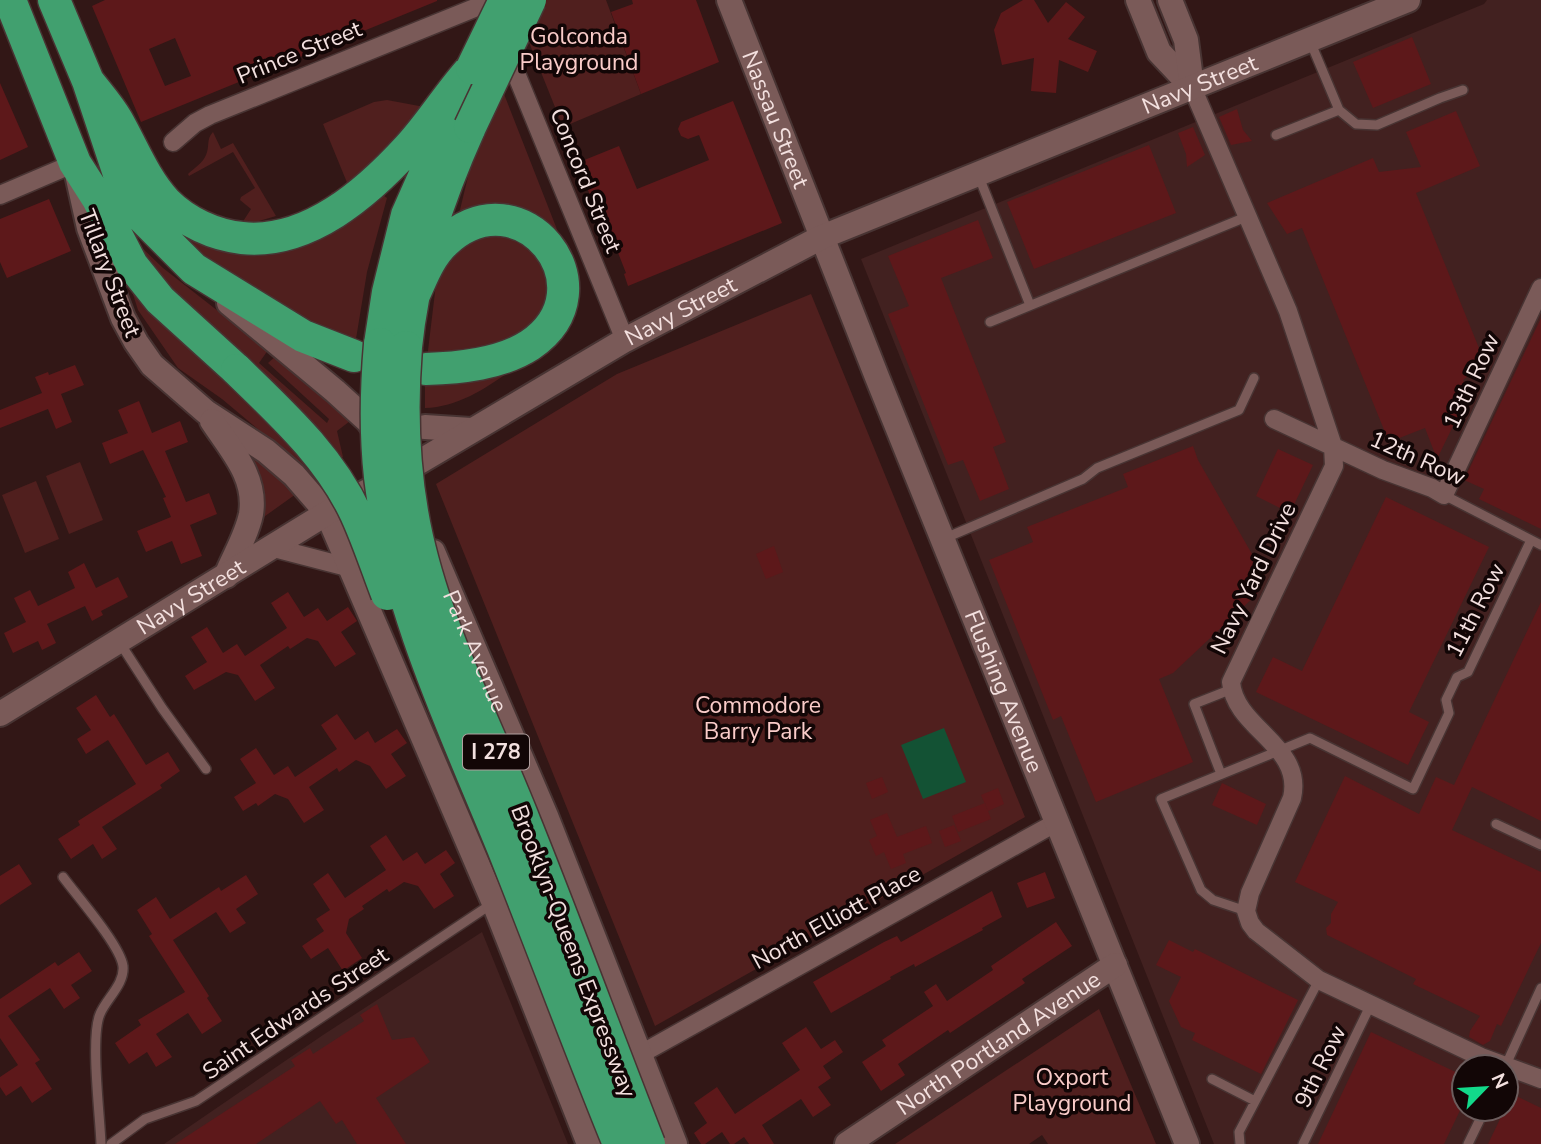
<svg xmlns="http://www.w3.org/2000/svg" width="1541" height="1144" viewBox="0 0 1541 1144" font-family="'Nunito Sans',sans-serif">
  <rect width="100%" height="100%" fill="#321716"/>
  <path fill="#422120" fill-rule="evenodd" d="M1487 0H1541V1144H1214L861 259 1484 4ZM1464 1067H1506V1109H1464Z
    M482 932 568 1144H164L323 1035Z"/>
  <path fill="#501f1e" d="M512 0H606L641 94 563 127Z
    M504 94 567 255 460 216 459 214 470 168Z
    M387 100 430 108 335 200 331 193 348 185 323 124 374 102Z
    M213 132 221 149 233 143 276 216 252 223H242L251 209 240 200 241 197 255 188 233 152 189 176 188 174C194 168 203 163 206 155 210 146 206 139 213 132Z
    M128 155 202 239 371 203 383 195 387 198 367 272 354 351 192 251Z
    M500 229 545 257 549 310 522 339 427 359 436 284 451 249Z
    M136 242 163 268 268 350 259 363 327 423 329 419 268 363 277 355 354 418 337 431 343 457 310 473 222 399 178 368 138 310 131 288 171 300Z
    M811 294 1025 817 655 1026 436 484 617 374Z
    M532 356C499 378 466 407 425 408V378Z
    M257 459 296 494 254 524 250 462Z
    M80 462 103 520 69 534 46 476Z
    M36 481 59 539 25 553 2 495Z
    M1099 1009 1156 1144H1048L1042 1135 1029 1144H895Z"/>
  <path fill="#135234" d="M944 728 966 782 923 799 901 745Z"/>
  <path fill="#5d181a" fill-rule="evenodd" d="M105 0H437V1L141 122 92 6ZM175 38 191 76 165 86 149 49Z
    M632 0H696L719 62 641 94 611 12 633 4Z
    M1023 0H1034L1048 23 1066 2 1085 17 1068 39 1097 51 1088 72 1059 60 1056 93 1031 91 1034 58 1002 65 994 30 1001 13Z
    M1412 37 1431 84 1373 108 1353 62Z
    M0 83 28 147 0 160Z
    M733 101 782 223 628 286 624 274 626 273 613 240 609 242 577 163 619 146 637 189 709 160 699 135 688 139 681 136 678 129 681 122Z
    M1237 109 1243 130 1252 141 1231 145 1219 117Z
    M1456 111 1480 166 1416 193 1481 353 1482 365 1463 380 1469 393 1437 459 1425 428 1389 442 1302 228 1287 234 1267 203 1373 158 1379 172 1421 167 1406 132Z
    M1193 127 1205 155 1187 167 1186 154 1178 133Z
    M1149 145 1176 213 1034 269 1007 202Z
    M49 199 71 251 7 278 0 262V219Z
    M978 220 993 258 941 278 1006 442 993 447 1009 489 980 501 963 460 948 465 888 314 909 306 888 256Z
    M1541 318V529L1479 499 1484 489 1464 480Z
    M75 365 84 385 61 394 72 422 56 429 48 409 0 428V410L42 393 35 377 48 372 49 375Z
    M139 401 152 433 180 421 188 442 165 451 186 502 209 493 217 514 190 525 202 556 181 564 172 541 146 552 137 531 171 517 163 498 166 497 143 450 110 464 102 443 128 433 118 410Z
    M1193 446 1198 460 1264 575 1257 594 1173 673 1159 679 1193 762 1096 802 1061 716 1053 720 989 560 1033 542 1027 527 1128 487 1123 474Z
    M1278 449 1313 465 1290 513 1256 496Z
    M1386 497 1489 547 1409 712 1429 722 1408 765 1256 692 1273 657 1302 671Z
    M774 546 783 572 766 579 756 554Z
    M84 563 96 588 118 577 128 597 101 611 103 615 92 621 85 606 47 624 56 643 42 650 38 641 13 653 4 633 26 622 14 598 30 590 38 606 75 588 68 572Z
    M288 592 304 617 318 608 327 621 348 607 357 621 341 632 356 654 335 667 318 641 307 638 290 649 288 646 260 665 275 688 255 701 238 675 226 672 194 690 185 676 207 662 191 637 207 627 223 653 237 644 245 656 287 628 271 603Z
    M1541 602V821L1472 787 1452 830 1541 872V943L1501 1026 1497 1024 1490 1041 1483 1045 1469 1037 1470 1031 1480 1016 1413 984 1416 979 1327 935 1326 928 1331 923V914L1338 902 1295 882 1345 776 1419 814 1436 777 1454 785Z
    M96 695 110 717 114 714 146 765 168 752 180 771 160 785 162 788 102 827 117 849 102 859 93 844 71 859 58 839 80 825 78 821 136 784 108 740 86 754 77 739 91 730 76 708Z
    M337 714 355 740 368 731 375 743 397 729 407 743 391 754 406 776 386 789 370 766 356 760 339 772 337 768 309 787 324 810 304 823 288 799 275 794 258 806 256 803 243 811 234 797 256 783 240 759 256 748 274 775 288 766 295 777 337 749 321 725Z
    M882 777 888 792 872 799 866 783Z
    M1222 783 1266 804 1257 825 1212 805Z
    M998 788 1004 804 988 811 981 795Z
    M985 803 991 819 958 832 952 816Z
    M887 813 897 837 926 826 932 843 903 854 906 863 891 869 884 852 876 856 869 840 877 836 870 820Z
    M954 825 961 841 945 847 939 831Z
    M386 835 403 861 417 852 425 864 446 850 455 863 440 874 454 896 434 909 418 886 404 882 389 892 387 889 362 906 364 909 349 919 346 933 362 958 343 971 328 948 311 959 302 946 324 931 316 919 330 910 313 884 328 873 345 898 386 870 370 846Z
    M19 864 32 884 0 905V876Z
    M1045 872 1055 898 1027 908 1017 883Z
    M246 875 258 894 236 909 246 923 230 933 216 912 173 940 209 996 207 998 222 1021 202 1034 188 1013 156 1034 172 1057 156 1067 147 1052 129 1064 115 1043 141 1025 138 1020 185 992 149 936 152 934 137 910 156 897 170 919 219 887 221 891Z
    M992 891 1002 917 982 928 983 930 915 967 914 964 890 977 891 979 831 1013 813 982 884 942 897 936 901 942Z
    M1056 922 1072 946 1022 979 1025 983 950 1033 948 1030 898 1064 905 1075 881 1091 862 1062 886 1046 882 1040 933 1006 924 992 936 984 947 1001 993 970 991 966Z
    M1169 940 1193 952 1195 949 1298 1000 1261 1074 1192 1040 1195 1033 1181 1027 1169 1001 1181 977 1156 965Z
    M79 952 92 971 71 985 80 998 64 1009 50 988 8 1016 40 1060 35 1063 52 1089 32 1103 21 1086 6 1096 0 1087V1077L18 1065 0 1038V999L55 962 58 966Z
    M377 1004 392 1040 414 1037 430 1062 376 1098 406 1144H357L342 1120 336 1124 320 1101 256 1144H175L295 1066 291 1060 310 1048 313 1054 364 1021 360 1015Z
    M806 1027 821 1049 835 1040 843 1052 823 1066 831 1078 818 1087 831 1105 813 1117 801 1099 762 1125 774 1144H749L744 1137 734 1144H730L722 1132 705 1144H701L694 1133 707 1123 694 1103 717 1087 735 1114 800 1070 782 1043Z
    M1371 1032 1464 1076V1102L1444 1144H1318Z
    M1512 1094 1541 1108V1144H1488Z"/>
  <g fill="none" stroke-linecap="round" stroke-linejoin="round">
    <g stroke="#483433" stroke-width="12">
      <path id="lane" d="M1310 41 1339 110 1356 124 1377 125 1440 98 1463 90
        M1276 135 1339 110
        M979 177 1030 305
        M990 322 1246 217
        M1444 495 1541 545
        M943 539 1083 479 1097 468 1239 410 1254 378
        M120 643 162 708 206 769
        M1221 774 1194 704 1232 689
        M1496 824 1541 845
        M63 877C77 896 120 945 123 966 125 984 106 999 100 1014 90 1037 100 1115 101 1144
        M1246 911 1213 900 1201 890 1161 799 1310 738 1413 789 1449 713 1446 700 1457 677 1468 672 1531 540
        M1505 1067 1541 988
        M1212 1079 1255 1101
        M111 1144 145 1119 196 1101 493 903
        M1240 1144 1239 1132 1319 980
        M1303 1144 1371 1004
        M1468 1144 1485 1109"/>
    </g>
    <g stroke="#483433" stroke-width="21">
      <path id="street" d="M506 49 625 340
        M1192 87 1288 311 1333 446 1334 466 1231 682C1235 729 1304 745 1292 798L1250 893 1246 911 1250 923 1256 931 1319 980 1481 1057 1541 1079
        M173 142 195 123 210 115 487 3
        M0 195 75 163
        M1274 419 1383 470 1432 488 1444 495 1541 288
        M274 548 351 568
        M639 1055 1057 822"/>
    </g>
    <g stroke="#483433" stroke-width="28">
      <g id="secondary">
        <path id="s1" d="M729 0 877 377 1187 1144"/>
        <path d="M1138 0 1159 52 1192 87"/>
        <path d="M1170 0 1186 40 1192 87"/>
        <path d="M77 174 89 228 123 318 136 342 152 365 206 412 266 451 294 475 327 513 494 903 589 1144"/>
        <path d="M229 303 335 391 368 421 381 439"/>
        <path d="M212 421C231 450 257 477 251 514 247 535 234 556 226 576"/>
        <path d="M425 427 471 430"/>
        <path id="s2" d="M433 552 546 816 675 1144"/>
        <path id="s3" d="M0 714 327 513 399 474 625 340 822 237 1408 0"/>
        <path id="s4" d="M847 1144 1115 965"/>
      </g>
    </g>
    <g stroke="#483433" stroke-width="35">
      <path id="highway" d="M10 0 75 163 98 199 132 265 160 300 237 370
        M54 0 88 81 119 174 130 197 144 219 194 269 303 336 354 356
        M88 81C98 94 109 106 117 120 133 148 144 178 166 202 186 222 214 235 242 238 308 245 367 193 409 147 432 122 449 93 472 68
        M413 297C422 278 429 257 445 242 521 171 614 288 530 345 501 364 460 368 426 369
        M380 344 388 292 407 215 453 111
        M406 347C414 269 438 198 470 127"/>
    </g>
    <use href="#lane" stroke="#7a5a58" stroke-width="9"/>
    <use href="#street" stroke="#7a5a58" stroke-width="18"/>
    <use href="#secondary" stroke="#7a5a58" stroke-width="24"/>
    <use href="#highway" stroke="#41a06f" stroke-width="32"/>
    <g stroke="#483433" stroke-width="35" stroke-linecap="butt">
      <path id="highway-bridge" d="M472 68 505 0
        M470 127 530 0
        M380 344C376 389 375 432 380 477 396 607 454 728 503 848 542 946 579 1046 619 1144
        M406 347C401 411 403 474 417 537 438 633 489 731 525 823 568 930 607 1037 649 1144
        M237 370C282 414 329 456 356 514 368 540 377 568 387 594"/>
    </g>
    <use href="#highway-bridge" stroke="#41a06f" stroke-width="32"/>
  </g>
  <g text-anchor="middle" stroke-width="7" stroke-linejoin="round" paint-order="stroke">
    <rect fill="#120606" stroke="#b09f9e" stroke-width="2" x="463" y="734.5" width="66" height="35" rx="5"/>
    <g font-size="21" font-weight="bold" fill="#f3e0df">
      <text x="496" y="759">I 278</text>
    </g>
    <g font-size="23" fill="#faccc9" stroke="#120606">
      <text x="579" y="44">Golconda<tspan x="579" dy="26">Playground</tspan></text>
      <text x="758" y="713">Commodore<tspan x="758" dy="26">Barry Park</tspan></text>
      <text x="1072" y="1085">Oxport<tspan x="1072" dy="26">Playground</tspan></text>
    </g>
    <g font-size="23" fill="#f3e0df" stroke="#120606">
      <text transform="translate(299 52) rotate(-22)" y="8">Prince Street</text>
      <text dy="8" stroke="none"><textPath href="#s3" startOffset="1358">Navy Street</textPath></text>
      <text dy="8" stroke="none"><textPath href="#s1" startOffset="128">Nassau Street</textPath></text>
      <text transform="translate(586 180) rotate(68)" y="8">Concord Street</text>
      <text transform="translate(110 273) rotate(69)" y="8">Tillary Street</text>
      <text dy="8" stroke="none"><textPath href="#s3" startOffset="791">Navy Street</textPath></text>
      <text transform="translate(1471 381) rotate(-65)" y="8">13th Row</text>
      <text transform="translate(1418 458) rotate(24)" y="8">12th Row</text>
      <text transform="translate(1253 578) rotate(-64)" y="8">Navy Yard Drive</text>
      <text dy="8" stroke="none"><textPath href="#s3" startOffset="224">Navy Street</textPath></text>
      <text transform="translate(1475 610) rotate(-63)" y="8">11th Row</text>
      <text dy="8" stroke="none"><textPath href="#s2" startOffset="108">Park Avenue</textPath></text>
      <text dy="8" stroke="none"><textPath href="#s1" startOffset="744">Flushing Avenue</textPath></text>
      <text transform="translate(836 917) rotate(-29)" y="8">North Elliott Place</text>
      <text transform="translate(574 951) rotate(69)" y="8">Brooklyn-Queens Expressway</text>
      <text transform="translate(295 1013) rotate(-34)" y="8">Saint Edwards Street</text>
      <text dy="8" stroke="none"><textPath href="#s4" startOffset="182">North Portland Avenue</textPath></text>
      <text transform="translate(1320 1066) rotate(-64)" y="8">9th Row</text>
    </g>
  </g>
  <g transform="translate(1485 1088) rotate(65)"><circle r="33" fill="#120606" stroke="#6c5d5d" stroke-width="2"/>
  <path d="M0-5L12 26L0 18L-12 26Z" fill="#12d98a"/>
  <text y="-10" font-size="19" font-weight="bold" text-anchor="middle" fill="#f3e0df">N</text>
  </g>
</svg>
